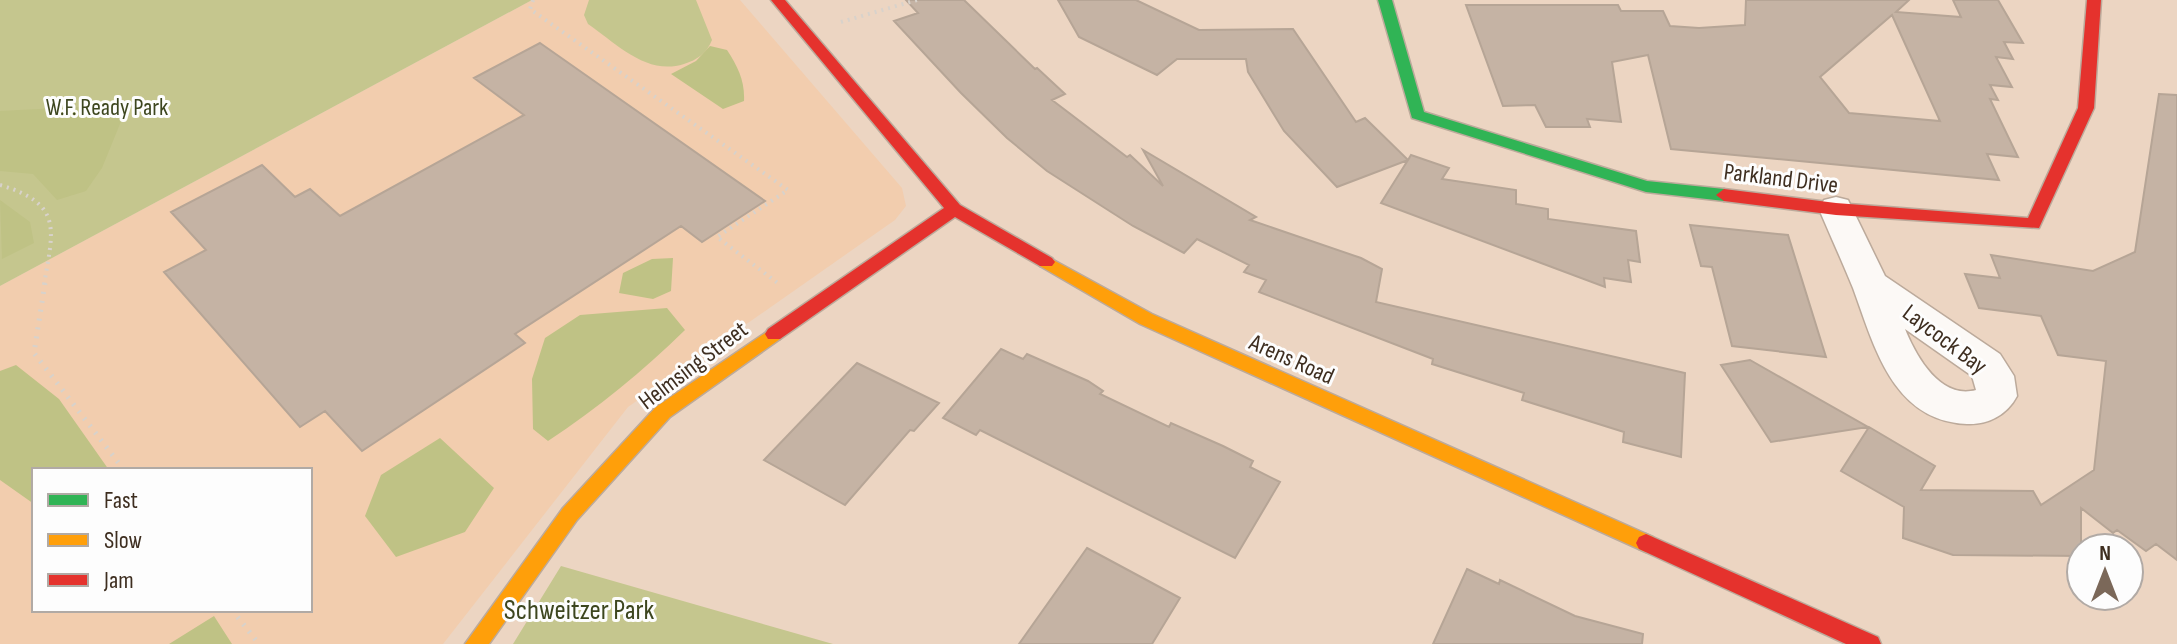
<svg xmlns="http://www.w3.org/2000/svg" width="2177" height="644" viewBox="0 0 2177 644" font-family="'Sofia Sans Condensed',sans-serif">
  <rect width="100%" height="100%" fill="#ecd5c2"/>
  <path fill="#f2cdae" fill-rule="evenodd" d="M532 0H740L902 188 906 206 895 220 628 407 443 644H0V286ZM34 470H310V610H34Z"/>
  <path fill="#c5c68e" d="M0 0H532L0 286Z
    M589 0H696L712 40C707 53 697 60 684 64 647 76 617 44 588 24L584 15Z
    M561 566 833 644H513Z"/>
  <path fill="#bfc285" d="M710 46 727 50C738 67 745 81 744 101L723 109 671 74 696 61Z
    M96 106 122 119 102 168 86 191 57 200 33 174 0 171V111Z
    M0 200 30 222 34 243 2 259Z
    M673 258 671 291 653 299 619 293 623 273 652 259Z
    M667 308 685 330C643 371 598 408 548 441L533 429 532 379 545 338 580 315Z
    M16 365 59 399 109 470H34V504L0 480V371Z
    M440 438 494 488 465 532 396 557 365 516 381 475Z
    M214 616 232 644H169Z"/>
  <path fill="#c5b3a4" stroke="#b6a596" stroke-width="2" fill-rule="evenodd" d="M906 0H964L1035 69 1037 68 1065 94 1052 100 1127 157 1130 155 1163 186 1143 150 1256 217 1250 220 1361 258 1382 269 1376 302 1685 373 1681 457 1623 442 1624 432 1522 400 1524 393 1432 364 1433 359 1259 292 1266 280 1244 272 1249 265 1197 239 1184 253 1133 226 1047 171 1007 138 961 93 894 21 918 13Z
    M1058 0H1136L1199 30 1293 29 1356 122 1365 118 1408 160 1411 155 1449 168 1442 179 1516 190V204L1548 209V219L1636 231 1640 262 1628 260 1631 282 1604 278 1605 287 1381 203 1408 160 1337 187 1284 131 1248 72 1246 59H1177L1157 75 1079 37Z
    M1746 0H1909L1896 12 1961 17 1953 0H1998L2023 43 2004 42 2013 59 1996 57 2012 87 1990 85 1998 100 1990 99 2018 157 1987 154 1999 180 1671 149 1648 55 1612 62 1621 122 1587 119 1590 127H1546L1535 105 1503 106 1466 5H1618L1621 11H1663L1670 26 1699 28 1745 25ZM1892 15 1940 121 1849 113 1820 77Z
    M540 43 765 201 702 242 681 226 515 334 525 343 362 451 325 411 300 427 164 272 206 250 171 212 262 165 295 197 310 189 340 216 524 115 474 78Z
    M2159 94 2177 95V560L2156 544 2146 551 2117 530 2113 533 2081 508V556L1953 555 1903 538 1904 507 1841 471 1869 427 1935 466 1921 490 2033 491 2041 505 2094 470 2106 361 2058 355 2041 316 1979 308 1965 274 2000 278 1991 255 2093 271 2135 252Z
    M1690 225 1788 235 1826 357 1732 346 1712 267 1701 266Z
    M1001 349 1023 359 1027 354 1088 381 1103 391 1100 394 1169 427 1171 423 1223 446 1253 461 1250 467 1280 482 1235 558 980 430 976 435 943 418Z
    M1750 360 1868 427 1771 442 1721 365Z
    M857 363 939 403 914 431 910 430 845 505 764 460Z
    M1087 548 1180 598 1152 644H1019Z
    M1467 569 1499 584 1500 580 1575 616 1643 634 1642 644H1433Z"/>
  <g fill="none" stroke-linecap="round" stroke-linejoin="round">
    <g stroke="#bcaa9b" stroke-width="3">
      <path id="street" d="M1836 197 1848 200 1885 276 2000 354 2014 376 2017 396C2007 415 1988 425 1967 424 1892 421 1874 345 1853 288 1842 261 1830 235 1819 209L1824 200ZM1905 329 1972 376 1976 390C1940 400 1916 356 1905 329Z"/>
    </g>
    <g stroke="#bcaa9b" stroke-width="3">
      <path id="fast" d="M1378 0H1392L1424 112 1647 181 1724 189 1732 195 1724 201 1646 192 1412 118Z"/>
    </g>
    <g stroke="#bcaa9b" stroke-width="3">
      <path id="slow" d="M1046 256 1152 314 1653 537 1656 543 1653 549 1646 552 1639 549 1140 324 1040 266 1037 262Z
        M774 327 780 329 783 334 780 339 670 417 577 520 489 644H465L563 508 656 407Z"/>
    </g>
    <g stroke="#bcaa9b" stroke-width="3">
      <path id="jam" d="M771 0H785L960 205 1052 258 1055 262 1052 266H1040L955 217 780 339H768L765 334 768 329 944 208Z
        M2087 0H2101L2094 108 2039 228 1836 215 1724 201 1716 195 1724 189 1836 203 2028 218 2078 108Z
        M1646 534 1878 637 1881 644H1846L1639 549 1636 543 1639 537Z"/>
    </g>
    <path stroke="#d8d2cb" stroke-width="4" stroke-dasharray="2 5" stroke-linecap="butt" d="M533 0 530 9 788 190 717 237 779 284
      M841 22 917 0
      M0 185C64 204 53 230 44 285"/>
    <path stroke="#d8d2cb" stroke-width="5" stroke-dasharray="2 7" stroke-linecap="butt" d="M45 283 34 353 124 470
      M232 610 259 644"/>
    <use href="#street" fill="#fcf9f6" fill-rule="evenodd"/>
    <use href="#fast" fill="#30b455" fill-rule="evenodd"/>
    <use href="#slow" fill="#ff9f0a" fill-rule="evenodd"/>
    <use href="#jam" fill="#e5322d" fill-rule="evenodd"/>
  </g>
  <g text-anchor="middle" stroke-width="6" stroke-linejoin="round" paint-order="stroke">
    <g font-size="24" fill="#3d461f" stroke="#fdfdfd">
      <text x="107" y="115">W.F. Ready Park</text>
    </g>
    <g font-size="24" fill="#3e2e20" stroke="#fdfdfd">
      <text transform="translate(1781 178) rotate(7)" y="8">Parkland Drive</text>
      <text transform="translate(1945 339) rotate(37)" y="8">Laycock Bay</text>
      <text transform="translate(1292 359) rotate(24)" y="8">Arens Road</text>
      <text transform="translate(693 365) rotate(-37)" y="8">Helmsing Street</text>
    </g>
    <g font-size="28" fill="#3d461f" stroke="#fdfdfd">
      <text x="579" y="619">Schweitzer Park</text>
    </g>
  </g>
  <rect x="32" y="468" width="280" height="144" fill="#fdfdfd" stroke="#b1aaa5" stroke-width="2"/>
  <rect x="48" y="494" width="40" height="12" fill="#30b455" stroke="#b1aaa5" stroke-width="2"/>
  <text x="104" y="508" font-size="24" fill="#3e2e20">Fast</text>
  <rect x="48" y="534" width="40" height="12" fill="#ff9f0a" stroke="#b1aaa5" stroke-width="2"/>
  <text x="104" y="548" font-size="24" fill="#3e2e20">Slow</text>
  <rect x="48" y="574" width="40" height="12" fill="#e5322d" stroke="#b1aaa5" stroke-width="2"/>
  <text x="104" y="588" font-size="24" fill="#3e2e20">Jam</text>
  <g transform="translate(2105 572)"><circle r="38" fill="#fdfdfd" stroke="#b1aaa5" stroke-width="2"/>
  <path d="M0-6L14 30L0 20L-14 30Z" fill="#7b6859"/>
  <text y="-12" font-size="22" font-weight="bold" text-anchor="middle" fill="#3e2e20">N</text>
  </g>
</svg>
